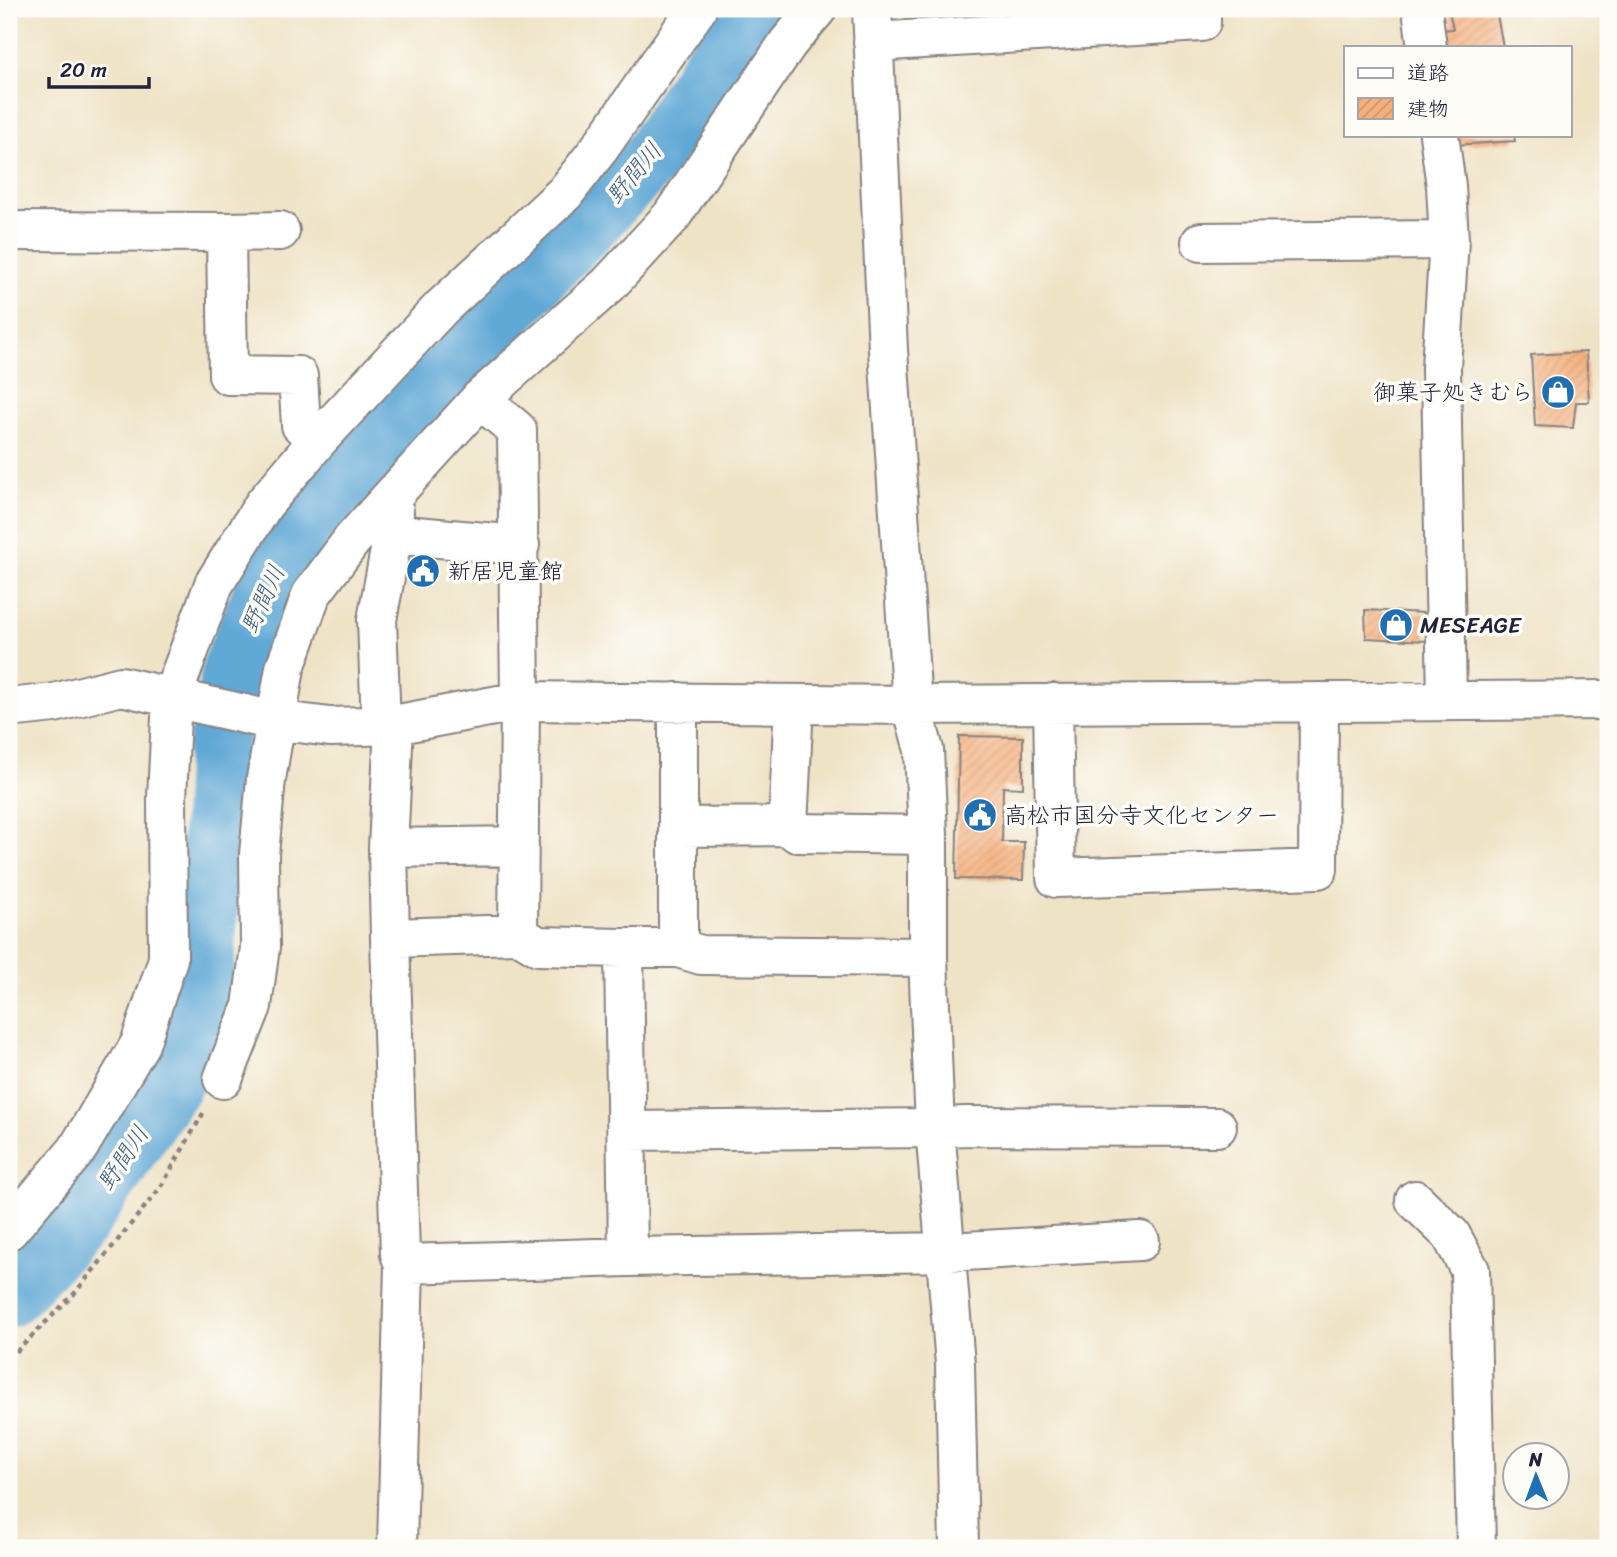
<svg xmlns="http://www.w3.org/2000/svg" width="1617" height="1557" viewBox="0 0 1617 1557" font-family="Sriracha,'Klee One',sans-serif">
  <defs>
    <pattern id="building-hatch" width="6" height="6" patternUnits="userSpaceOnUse" patternTransform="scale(1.75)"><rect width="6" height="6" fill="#f5af7b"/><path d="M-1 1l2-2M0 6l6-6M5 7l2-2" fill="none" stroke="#d2966b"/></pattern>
  </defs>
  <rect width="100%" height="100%" fill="#fdfcf7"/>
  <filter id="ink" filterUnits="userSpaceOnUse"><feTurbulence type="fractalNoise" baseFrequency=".0143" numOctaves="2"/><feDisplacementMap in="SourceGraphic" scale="14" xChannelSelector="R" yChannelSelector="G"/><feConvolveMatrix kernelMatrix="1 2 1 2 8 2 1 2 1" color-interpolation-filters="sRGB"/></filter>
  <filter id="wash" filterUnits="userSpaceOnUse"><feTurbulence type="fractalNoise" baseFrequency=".00686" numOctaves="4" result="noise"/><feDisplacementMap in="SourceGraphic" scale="28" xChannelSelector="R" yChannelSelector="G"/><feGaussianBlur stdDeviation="1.57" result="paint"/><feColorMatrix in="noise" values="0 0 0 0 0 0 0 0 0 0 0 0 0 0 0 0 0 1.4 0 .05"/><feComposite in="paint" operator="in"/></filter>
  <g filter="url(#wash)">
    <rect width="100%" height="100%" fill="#efe3c6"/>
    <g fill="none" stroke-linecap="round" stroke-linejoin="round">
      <path stroke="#60a8d6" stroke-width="60" d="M9 1297 79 1223 173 1082 194 1032 204 978 217 750 233 665 271 574 310 517 647 163 749 9"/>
    </g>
    <g id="blocks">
      <path fill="url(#building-hatch)" d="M1466 9H1496L1503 47H1441L1439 30 1453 29 1449 11Z
        M1453 135H1514L1515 141 1455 145Z
        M1586 352 1589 402H1576L1573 428 1535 426 1531 355Z
        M1365 610 1425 613 1427 641 1366 638Z
        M959 736 1023 737V788L1003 787 1002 842H1024L1023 880 956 879Z"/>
    </g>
  </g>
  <g filter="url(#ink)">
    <use href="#blocks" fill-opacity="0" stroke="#888280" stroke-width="2"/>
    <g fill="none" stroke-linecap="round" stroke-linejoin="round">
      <g stroke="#888280" stroke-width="42">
        <path id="minor" d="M872 9 888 350 912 705 924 750 928 835V957L935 1128 955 1364 959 1548
          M1422 9 1427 47
          M873 42 1201 22V9
          M1439 135 1446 186 1449 240 1441 368 1447 701
          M9 231 226 232 228 375 298 376 301 425 319 439
          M226 232 280 231
          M1201 242 1449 240
          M394 511 393 534 520 545
          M1053 703 1056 878 1318 869 1319 702
          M9 708 54 703 121 686 266 719 330 727 394 725 520 701 912 705 1608 700
          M381 726 377 620 393 534
          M788 826 794 704
          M678 827 788 826 797 833 928 835
          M388 848 394 725
          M390 938 388 848 519 846
          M624 948H678V702
          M678 948 701 955 928 957
          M223 1079 252 1006 260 947 259 854 266 779 285 668 311 595 352 540 480 399 608 285 671 217 788 43 817 9
          M627 1131 935 1128 964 1126 1217 1127
          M1415 1200 1451 1235 1470 1270 1476 1548
          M9 1230 77 1150 140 1044 168 959 167 797 172 697 214 584 264 504 319 439 441 308 565 193 599 149 697 9
          M628 1257 948 1252 1140 1241
          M404 1264 400 1254 390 938 518 934
          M397 1548 404 1264 628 1257 624 948 538 946 518 934 520 701 517 430 480 399"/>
      </g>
      <path stroke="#888280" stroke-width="4.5" stroke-dasharray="5 5" stroke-linecap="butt" d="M9 1359 74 1294 161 1187 205 1110"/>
      <use href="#minor" stroke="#fff" stroke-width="38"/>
    </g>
  </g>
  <defs>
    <g id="shop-disc" transform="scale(1.75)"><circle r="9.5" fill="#1f6fb2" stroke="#fdfcf7"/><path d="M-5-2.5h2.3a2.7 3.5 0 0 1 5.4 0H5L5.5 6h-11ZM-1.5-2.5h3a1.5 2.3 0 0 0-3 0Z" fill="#fff"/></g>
    <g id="civic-disc" transform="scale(1.75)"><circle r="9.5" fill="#1f6fb2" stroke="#fdfcf7"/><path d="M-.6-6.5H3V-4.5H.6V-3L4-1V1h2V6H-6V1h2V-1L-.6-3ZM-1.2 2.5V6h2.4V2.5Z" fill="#fff"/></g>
  </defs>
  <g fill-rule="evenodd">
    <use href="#shop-disc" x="1558" y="392"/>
    <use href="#civic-disc" x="423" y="571"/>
    <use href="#shop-disc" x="1396" y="625"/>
    <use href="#civic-disc" x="980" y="815"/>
  </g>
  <g text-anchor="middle" stroke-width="7" stroke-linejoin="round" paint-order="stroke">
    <g font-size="23" fill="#22223b" stroke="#fdfcf7" text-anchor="start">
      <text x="1534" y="400" text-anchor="end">御菓子処きむら</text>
      <text x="448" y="579">新居児童館</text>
      <text x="1420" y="633">MESEAGE</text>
      <text x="1004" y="823">高松市国分寺文化センター</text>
    </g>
    <g font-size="24" font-style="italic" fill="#3e5e81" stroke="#fdfcf7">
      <text transform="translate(634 173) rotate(-50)" y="8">野間川</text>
      <text transform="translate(263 599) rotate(-65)" y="8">野間川</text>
      <text transform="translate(123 1158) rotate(-56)" y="8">野間川</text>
    </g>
  </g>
  <rect width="1617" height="1557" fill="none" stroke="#fdfcf7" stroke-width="35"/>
  <rect x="1344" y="46" width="228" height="91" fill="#fdfcf7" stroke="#a5a5ac" stroke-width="2"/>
  <rect x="1358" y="68" width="35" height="10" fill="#ffffff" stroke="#a5a5ac" stroke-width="2"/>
  <text x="1407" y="80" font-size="21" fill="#22223b">道路</text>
  <rect x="1358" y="98" width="35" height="21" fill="url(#building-hatch)" stroke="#a5a5ac" stroke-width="2"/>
  <text x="1407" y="116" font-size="21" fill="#22223b">建物</text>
  <g transform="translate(1536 1476) rotate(359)"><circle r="33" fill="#fdfcf7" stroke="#a5a5ac" stroke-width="2"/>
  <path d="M0-5L12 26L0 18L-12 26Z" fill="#1f6fb2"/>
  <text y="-10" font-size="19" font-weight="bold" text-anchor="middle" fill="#22223b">N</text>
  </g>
  <path d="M49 77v10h100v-10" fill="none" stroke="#22223b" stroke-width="3.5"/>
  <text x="60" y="77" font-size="21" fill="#22223b" stroke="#fdfcf7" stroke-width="5" paint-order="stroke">20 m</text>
</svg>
